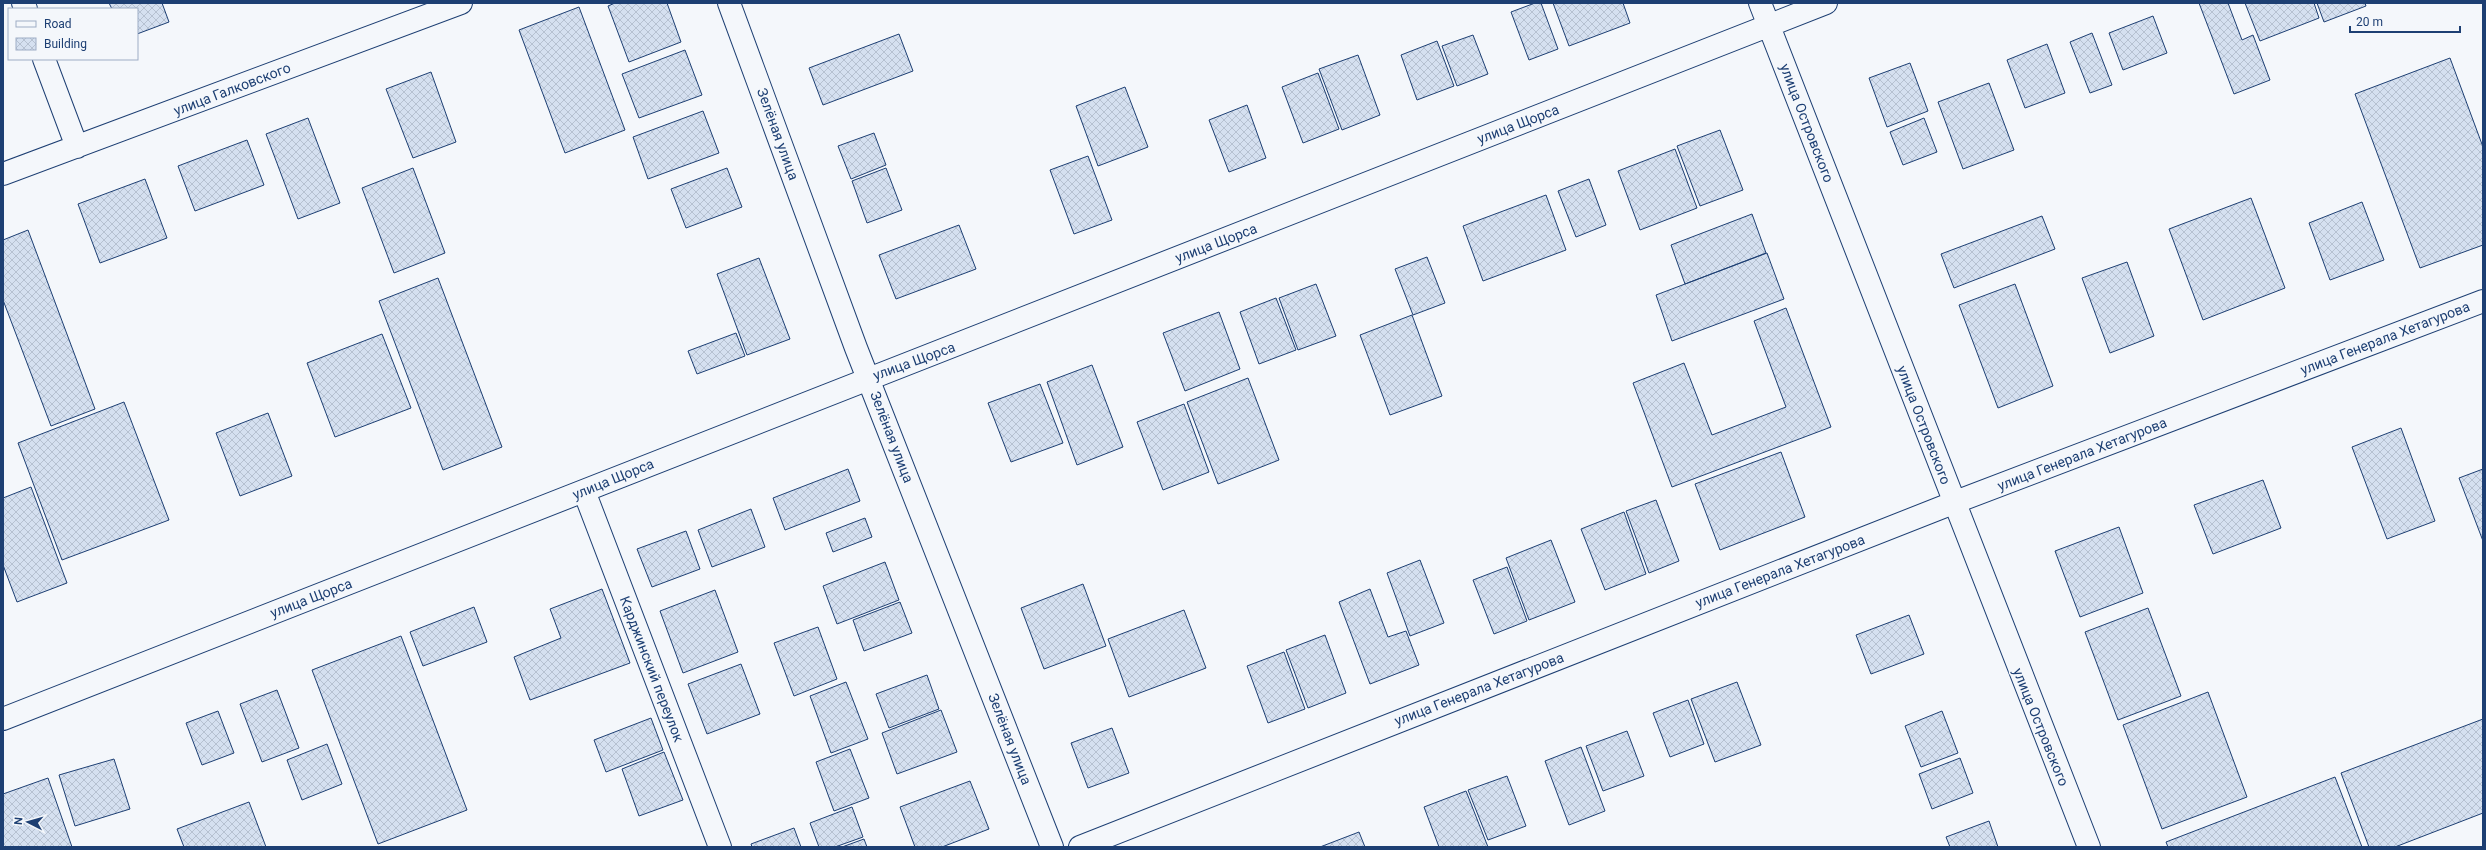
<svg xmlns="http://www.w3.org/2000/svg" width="2486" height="850" viewBox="0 0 2486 850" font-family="Roboto,sans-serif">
  <defs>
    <pattern id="building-cross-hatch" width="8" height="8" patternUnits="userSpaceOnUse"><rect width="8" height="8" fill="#d5e0f0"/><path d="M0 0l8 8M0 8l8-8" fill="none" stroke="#b6c1d1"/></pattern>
  </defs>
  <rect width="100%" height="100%" fill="#f4f7fb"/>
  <path fill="url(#building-cross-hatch)" stroke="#1d3f73" d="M109 3H162L169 22 137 34V9H112Z
    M615 3H667L681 42 629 62 608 6Z
    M1535 3H1541L1558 49 1529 60 1511 12Z
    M1553 3H1623L1630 23 1569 46Z
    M2199 3H2228L2242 40 2253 35 2270 80 2234 94Z
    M2245 3H2314L2319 18 2260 41Z
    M2317 3H2365L2366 6 2324 22Z
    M579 7 625 130 565 153 519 30Z
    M2153 16 2167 53 2123 70 2109 33Z
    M2092 33 2112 85 2090 93 2070 42Z
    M899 34 913 71 823 105 809 68Z
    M1473 35 1488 74 1457 86 1442 46Z
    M1437 41 1454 86 1417 100 1401 55Z
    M2047 44 2065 93 2025 108 2007 60Z
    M685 50 702 95 639 118 622 74Z
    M1358 55 1380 115 1342 130 1319 69Z
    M2450 58 2483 147V245L2420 268 2355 94Z
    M1910 63 1928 111 1887 127 1869 78Z
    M431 72 456 142 413 158 386 89Z
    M1318 73 1339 129 1303 143 1282 87Z
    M1989 83 2014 150 1963 169 1938 102Z
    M1125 87 1148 147 1098 166 1076 106Z
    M1247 105 1266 158 1229 172 1209 120Z
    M703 111 719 153 648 179 633 137Z
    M308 118 340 203 298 219 266 134Z
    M1924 118 1937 152 1903 165 1890 132Z
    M1720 130 1743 190 1700 206 1677 146Z
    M874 133 886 165 851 179 838 146Z
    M247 140 264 185 195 211 178 166Z
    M1675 149 1697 208 1640 230 1618 171Z
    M1088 156 1112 220 1074 234 1050 170Z
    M413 168 445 253 394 273 362 188Z
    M727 168 742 207 686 228 671 189Z
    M886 168 902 210 867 223 852 181Z
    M145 179 167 238 100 263 78 204Z
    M1589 179 1606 225 1576 237 1558 191Z
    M1546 195 1566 250 1483 281 1463 226Z
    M2251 198 2285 288 2203 320 2169 229Z
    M2362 202 2384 260 2330 280 2309 223Z
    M1752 214 1766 253 1685 284 1671 245Z
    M2042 216 2055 249 1954 288 1941 254Z
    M959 225 976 269 896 299 879 255Z
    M28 230 95 409 51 426 3 300V240Z
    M1767 253 1784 299 1672 341 1656 295Z
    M1427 257 1445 303 1413 315 1395 269Z
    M759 258 790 339 747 355 717 274Z
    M2127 262 2154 336 2110 353 2082 278Z
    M438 278 502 447 443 470 379 301Z
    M1316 284 1336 336 1298 350 1279 298Z
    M2015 284 2053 386 1998 408 1959 305Z
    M1276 298 1296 350 1259 364 1240 312Z
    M1786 308 1831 427 1672 487 1633 383 1684 363 1712 435 1786 407 1754 321Z
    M1219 312 1240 369 1185 391 1163 333Z
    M1412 315 1442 396 1390 415 1360 335Z
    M736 333 745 356 697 374 688 351Z
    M382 334 411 408 335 437 307 363Z
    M1092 365 1123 447 1077 465 1047 382Z
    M1248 378 1279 460 1218 484 1187 402Z
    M1040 384 1063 443 1011 462 988 403Z
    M124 402 169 520 62 560 18 443Z
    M1184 404 1209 472 1163 490 1137 422Z
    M268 413 292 476 240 496 216 433Z
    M2401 428 2435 521 2387 539 2352 447Z
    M1781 452 1805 517 1720 550 1695 484Z
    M848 469 860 501 785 530 773 498Z
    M2483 469V541L2459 478Z
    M2263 480 2281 528 2213 554 2194 505Z
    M31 487 67 583 17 602 3 565V498Z
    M1656 500 1679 561 1649 573 1626 511Z
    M751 509 765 547 712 567 698 530Z
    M1624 512 1646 574 1605 590 1581 529Z
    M865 518 872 537 833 552 826 533Z
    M2119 527 2143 593 2080 617 2055 551Z
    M686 531 700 569 652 587 637 549Z
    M1551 540 1575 602 1529 620 1506 558Z
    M1420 560 1444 623 1410 636 1387 573Z
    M885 562 899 600 837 624 823 586Z
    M1507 567 1527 621 1494 634 1473 580Z
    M1083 584 1106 646 1044 669 1021 608Z
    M602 589 630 663 530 700 514 657 561 638 550 609Z
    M1370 589 1388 637 1406 631 1419 665 1370 684 1339 602Z
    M715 590 738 652 683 673 660 611Z
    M900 602 912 633 864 651 853 620Z
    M474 607 487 642 423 666 410 632Z
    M2148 608 2181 696 2118 720 2085 632Z
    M1184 610 1206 668 1129 697 1108 639Z
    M1909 615 1924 654 1871 674 1856 635Z
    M818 627 837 679 794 696 774 643Z
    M1325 635 1346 693 1308 708 1286 650Z
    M401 636 467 810 378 844 312 670Z
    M1284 652 1305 709 1268 723 1247 666Z
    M741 664 760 714 707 734 688 684Z
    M927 675 939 709 889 728 876 694Z
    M846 682 868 739 831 753 810 696Z
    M1737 682 1761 745 1715 762 1691 699Z
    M277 690 299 748 262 762 240 704Z
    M2208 692 2247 797 2162 829 2123 725Z
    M1688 700 1704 744 1670 757 1653 713Z
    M941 710 957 752 897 774 882 733Z
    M218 711 234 753 202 765 186 723Z
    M1942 711 1958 753 1921 767 1905 726Z
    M651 718 663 750 606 772 594 740Z
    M2483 719V813L2395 847H2369L2341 773Z
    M1112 728 1129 773 1088 788 1071 743Z
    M1627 731 1644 776 1603 791 1586 746Z
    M327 744 342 784 302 800 287 760Z
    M1581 747 1605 811 1569 825 1545 761Z
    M850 749 869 798 834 811 816 762Z
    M664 752 683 800 639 816 622 769Z
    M1960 758 1973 793 1932 809 1919 774Z
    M114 759 130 809 75 826 59 775Z
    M1507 776 1526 826 1488 840 1468 790Z
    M2335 777 2362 847H2168L2166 842Z
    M48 778 72 847H3V794Z
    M970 781 989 829 942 847H915L900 807Z
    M1466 791 1488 847H1439L1424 807Z
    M249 802 266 847H184L177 829Z
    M852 807 863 837 835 847H819L810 823Z
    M1989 821 1998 847H1950L1946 837Z
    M794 828 801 847H752L751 844Z
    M1359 832 1365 847H1320Z
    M864 839 867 847H842Z"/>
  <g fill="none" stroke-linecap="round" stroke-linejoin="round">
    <g stroke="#1d3f73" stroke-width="24">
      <path id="minor" d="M23 3 26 9
        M729 3 856 348 1052 847
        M1760 3 2089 847
        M44 59 77 147
        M3 174 461 3
        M584 491 720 847
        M3 719 1826 3
        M1080 847 1953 503 2483 301"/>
    </g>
    <use href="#minor" stroke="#f4f7fb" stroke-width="22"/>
  </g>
  <g text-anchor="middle" stroke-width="3" stroke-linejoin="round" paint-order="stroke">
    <g font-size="14" fill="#1d3f73" stroke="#f4f7fb">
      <text transform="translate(232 89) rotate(-21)" y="5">улица Галковского</text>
      <text transform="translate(1807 123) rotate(69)" y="5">улица Островского</text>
      <text transform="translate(1518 124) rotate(-21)" y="5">улица Щорса</text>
      <text transform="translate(778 134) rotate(70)" y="5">Зелёная улица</text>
      <text transform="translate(1216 243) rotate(-21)" y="5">улица Щорса</text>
      <text transform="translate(2385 338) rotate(-21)" y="5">улица Генерала Хетагурова</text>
      <text transform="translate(914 361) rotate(-20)" y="5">улица Щорса</text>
      <text transform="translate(1924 425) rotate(69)" y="5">улица Островского</text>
      <text transform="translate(892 437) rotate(69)" y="5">Зелёная улица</text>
      <text transform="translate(2082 454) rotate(-21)" y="5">улица Генерала Хетагурова</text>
      <text transform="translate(613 479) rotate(-22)" y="5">улица Щорса</text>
      <text transform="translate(1780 571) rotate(-21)" y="5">улица Генерала Хетагурова</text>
      <text transform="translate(311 598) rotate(-21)" y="5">улица Щорса</text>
      <text transform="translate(652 669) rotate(69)" y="5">Карджинский переулок</text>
      <text transform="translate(1479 689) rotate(-21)" y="5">улица Генерала Хетагурова</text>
      <text transform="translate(2041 727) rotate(68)" y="5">улица Островского</text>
      <text transform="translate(1010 739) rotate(69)" y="5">Зелёная улица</text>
    </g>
  </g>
  <rect width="2486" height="850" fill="none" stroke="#1d3f73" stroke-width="8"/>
  <rect x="8" y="8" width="130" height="52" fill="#f4f7fb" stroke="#9eadc5"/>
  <rect x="16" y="21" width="20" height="6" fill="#f4f7fb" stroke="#9eadc5"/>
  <text x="44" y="28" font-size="12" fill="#1d3f73">Road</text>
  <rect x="16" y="38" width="20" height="12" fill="url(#building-cross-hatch)" stroke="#9eadc5"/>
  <text x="44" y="48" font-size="12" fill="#1d3f73">Building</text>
  <g transform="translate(28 822) rotate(276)" stroke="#f4f7fb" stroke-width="3" paint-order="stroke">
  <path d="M0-3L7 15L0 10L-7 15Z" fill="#1d3f73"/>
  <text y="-6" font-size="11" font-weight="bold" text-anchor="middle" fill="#1d3f73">N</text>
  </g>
  <path d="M2350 26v6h110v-6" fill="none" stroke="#1d3f73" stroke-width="2"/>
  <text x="2356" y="26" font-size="12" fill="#1d3f73" stroke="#f4f7fb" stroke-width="3" paint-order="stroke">20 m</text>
</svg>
